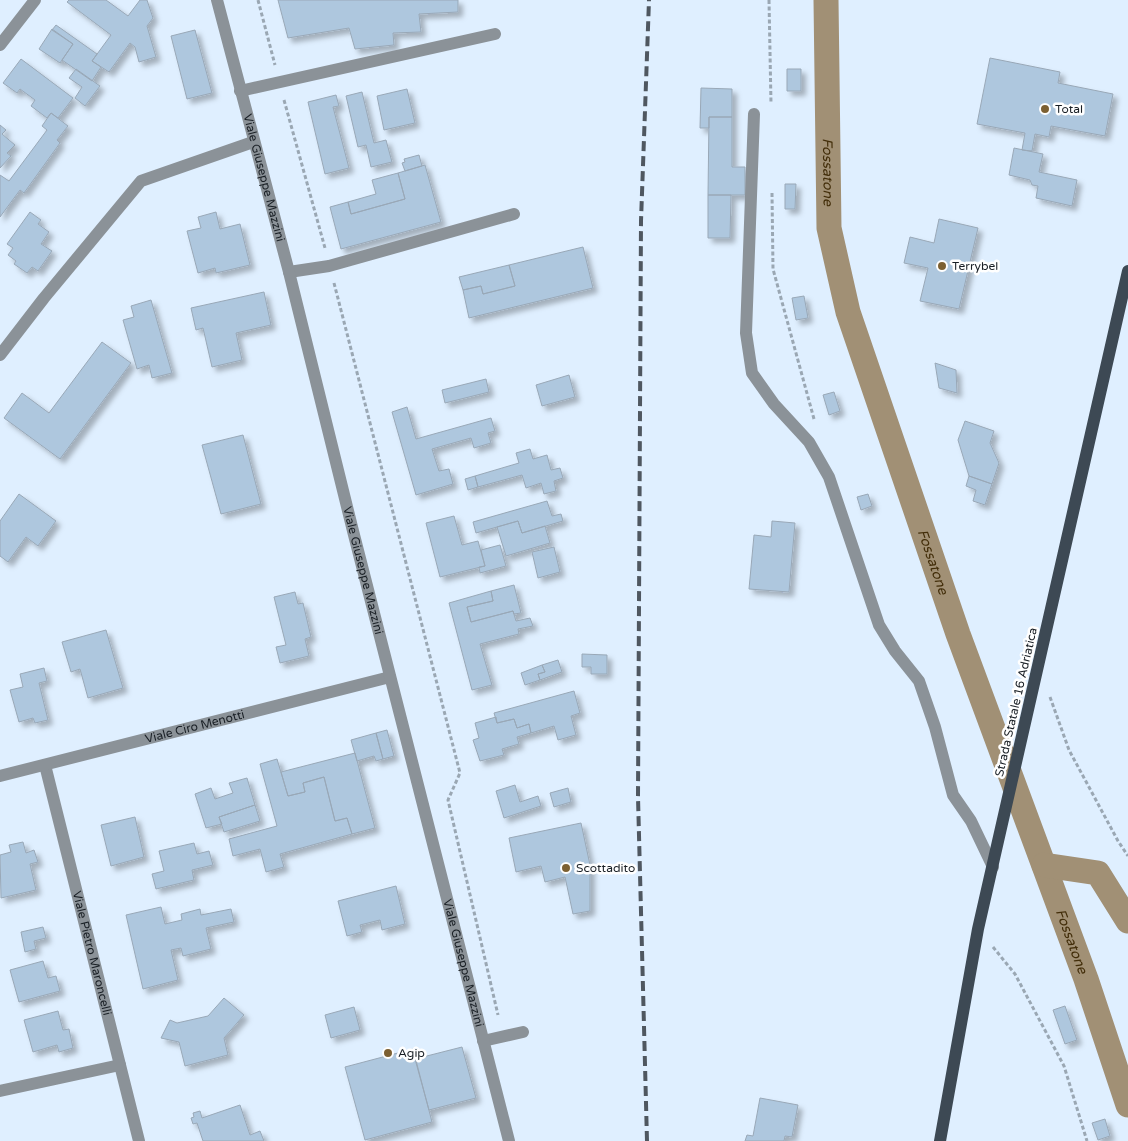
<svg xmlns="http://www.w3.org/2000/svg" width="1128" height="1141" viewBox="0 0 1128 1141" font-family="'Varela Round',sans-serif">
  <defs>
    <filter id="shadow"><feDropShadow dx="4.5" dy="4.5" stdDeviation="2.5" flood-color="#0004"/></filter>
  </defs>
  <rect width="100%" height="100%" fill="#dfefff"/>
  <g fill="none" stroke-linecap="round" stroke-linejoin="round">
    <g stroke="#a19075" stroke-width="25">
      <path id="s1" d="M826 0 829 228 848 312 958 634 1086 979 1128 1105"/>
      <path d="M1044 865 1098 873 1128 921"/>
    </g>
  </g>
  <path fill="#aec7de" stroke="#99a8b7" filter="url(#shadow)" d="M69 0H106L128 16 140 0H147L153 18 147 26 156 57 139 62 135 47 130 43 109 72 92 61 111 35 67 2Z
    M278 0H458V12L419 14 421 32 393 33 394 45 355 49 349 28 288 38Z
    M56 25 97 54 92 61 101 67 92 81 62 60 73 44 52 30Z
    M52 29 73 44 60 63 39 49Z
    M195 30 212 93 187 99 171 36Z
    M990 58 1060 72 1058 83 1113 94 1105 136 1051 126 1049 137 1035 134 1032 151 1022 150 1025 133 977 124Z
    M21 59 73 98 58 118 51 113 47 118 31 106 35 100 20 89 17 93 3 83Z
    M76 69 100 86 85 106 75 98 82 87 69 78Z
    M787 69H801V91H787Z
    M701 88 732 89V117H709V128H700Z
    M407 89 415 123 384 130 377 96Z
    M362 92 374 143 386 140 392 162 371 167 366 145 358 147 346 96Z
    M336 95 339 106 333 107 349 168 325 174 308 102Z
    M51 113 68 126 57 140 60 143 24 193 20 190 0 217V175L9 181 47 130 42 126Z
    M709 117H732V167H745V195H708Z
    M0 125 6 130 2 134 15 145 7 153 11 156 0 168Z
    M1014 148 1043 154 1039 172 1077 180 1072 206 1036 198 1038 186 1032 185 1030 180 1009 175Z
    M419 155 422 166 405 171 402 163 405 162 404 159Z
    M425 165 441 222 341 249 330 207 348 202 351 214 405 199 398 173Z
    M398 173 405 199 351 214 348 202 376 194 372 180Z
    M785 184H796L795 209H785Z
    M708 195H731L730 238H708Z
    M30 212 41 220 38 224 49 232 41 244 52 251 38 271 32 267 27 273 14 264 16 261 8 255 13 248 7 244Z
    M216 212 220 229 240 224 250 265 216 273 215 268 198 273 187 231 201 228 198 217Z
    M939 219 978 228 959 309 920 301 928 268 904 263 910 237 934 243Z
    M583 247 593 288 469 318 463 290 481 286 483 294 515 286 509 265Z
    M509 265 515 286 483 294 481 286 463 290 459 277Z
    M264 292 271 325 236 333 242 360 212 367 203 328 196 330 191 308Z
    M804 296 808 318 796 320 792 298Z
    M151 300 172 373 152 378 149 365 137 369 123 320 134 317 131 306Z
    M102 342 131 363 60 459 4 418 22 393 49 413Z
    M935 363 956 370 957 393 939 388Z
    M569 375 575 397 542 406 536 385Z
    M486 379 489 392 445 403 442 390Z
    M834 392 840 411 829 415 823 395Z
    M407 407 416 439 491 418 495 431 488 433 491 443 474 448 471 438 432 449 439 471 449 469 453 484 416 495 392 412Z
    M965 421 994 431 990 443 999 463 992 484 969 476 958 440Z
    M243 435 261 504 221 514 202 445Z
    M530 449 533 459 547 455 551 470 560 468 563 478 554 481 556 491 544 494 541 483 526 488 522 475 478 487 475 476 519 463 516 453Z
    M475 476 478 487 468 490 465 479Z
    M969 476 992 484 985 505 973 501 976 490 966 486Z
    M19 494 56 521 38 546 26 537 8 562 0 556V521Z
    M868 494 872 506 861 510 857 497Z
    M547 501 552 516 561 514 563 521 522 533 518 521 476 533 473 522Z
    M454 516 462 545 478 541 485 566 440 577 426 523Z
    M518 521 522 533 545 526 550 543 506 556 497 527Z
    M772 521 795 523 789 592 749 589 754 535 771 537Z
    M500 545 506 566 480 573 479 567 485 566 481 550Z
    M554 547 560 572 538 578 532 552Z
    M514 585 521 613 514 614 513 611 471 622 467 607 493 601 491 591Z
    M491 591 493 601 467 607 471 622 513 611 516 621 530 618 533 626 518 629 519 634 480 644 492 685 472 690 449 603Z
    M295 592 298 604 303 603 311 637 305 639 309 656 280 663 276 647 286 645 274 597Z
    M106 630 123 688 88 698 80 669 71 672 62 642Z
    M582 654 607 655V674H591V667H582Z
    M558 660 562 672 540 680 538 674 545 672 542 665Z
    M542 665 545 672 538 674 540 680 525 685 521 673Z
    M44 668 47 681 39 683 48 720 35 723 33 718 19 722 10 690 23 687 20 674Z
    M574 691 580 713 571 716 576 735 558 740 554 726 531 733 529 724 517 728 514 719 497 723 494 713Z
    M496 717 497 723 514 719 517 728 529 724 531 733 517 737 519 744 502 749 504 755 480 761 473 740 479 738 475 723Z
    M387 730 394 756 383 759 376 733Z
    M376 733 383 759 376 761 374 756 357 761 351 740Z
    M355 753 375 828 352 834 347 818 335 821 324 777 303 783 305 792 288 796 281 772Z
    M277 759 288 796 305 792 303 783 324 777 335 821 347 818 352 834 280 854 284 867 266 872 260 849 233 856 229 839 277 826 260 764Z
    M247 778 255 805 219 817 222 824 206 828 195 794 211 788 215 799 233 793 229 783Z
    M515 785 520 802 538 796 541 806 504 818 496 791Z
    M568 788 571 802 554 807 550 793Z
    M255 805 260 821 224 832 219 817Z
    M135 817 144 857 111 866 101 825Z
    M581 823 590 865V911L573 914 565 877 545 882 541 866 516 872 509 838Z
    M23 842 26 853 34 850 38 862 30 864 36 890 1 898 0 855 11 852 9 845Z
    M194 843 197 854 209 851 213 865 192 870 194 880 156 889 152 874 164 871 159 851Z
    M396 886 405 924 382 930 380 920 360 925 362 932 347 936 338 901Z
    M161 907 165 924 182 920 181 914 200 909 201 915 231 909 234 922 206 928 211 949 183 956 181 948 171 950 178 980 143 989 126 915Z
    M43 927 46 938 34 941 36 949 25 952 21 932Z
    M43 961 48 978 56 976 60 991 19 1002 10 970Z
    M224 998 244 1015 224 1038 228 1055 185 1066 179 1042 161 1038 170 1020 177 1023 208 1016Z
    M1065 1006 1077 1040 1065 1044 1053 1010Z
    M354 1007 360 1030 331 1038 325 1015Z
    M58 1011 63 1030 69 1029 73 1048 59 1052 57 1045 33 1052 24 1020Z
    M462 1047 476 1098 429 1110 415 1059Z
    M413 1049 432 1122 365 1140 345 1067Z
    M760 1098 798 1105 792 1137 785 1136 784 1141H745L747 1135 753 1136Z
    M240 1105 250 1135 260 1131 264 1141H203L197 1123 193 1124 191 1118 194 1117 193 1113 200 1111 202 1118Z
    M1105 1119 1110 1136 1098 1140 1092 1123Z"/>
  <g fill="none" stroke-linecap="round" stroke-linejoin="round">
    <path stroke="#9aa7b3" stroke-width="3" stroke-dasharray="4 2.5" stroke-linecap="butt" d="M258 0 275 65
      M769 0 771 104
      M284 100 325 248
      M772 193 773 269 814 419
      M334 283 460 773 448 800 498 1015
      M1050 697 1069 750 1118 841 1128 856
      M993 947 1015 974 1064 1066 1087 1141"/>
    <path stroke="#8b9298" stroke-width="12" d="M240 91 495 34
      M754 114 746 333 752 373 774 404 809 442 829 477 879 625 895 651 919 681 935 727 953 795 971 821 993 867
      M289 272 329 266 514 214
      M483 1041 523 1032"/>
    <g stroke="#8b9298" stroke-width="12">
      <path d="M0 45 35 0"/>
      <path d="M0 355 44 298 141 181 253 142"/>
      <path id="s2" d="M45 765 139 1141"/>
      <path id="s3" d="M0 776 390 677"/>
      <path d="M0 1091 120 1065"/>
    </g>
    <path stroke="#8b9298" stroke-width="12" id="s4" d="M217 0 289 272 353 531 509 1141"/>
    <path stroke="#3d4954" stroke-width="12" d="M940 1141 978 929 1128 271"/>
    <path stroke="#4f5760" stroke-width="4" stroke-dasharray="10 5" stroke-linecap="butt" d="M647 1141 638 797 641 221 649 0"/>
  </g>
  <g fill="#7c6032" stroke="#fff" stroke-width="2">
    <circle cx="1045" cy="109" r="5"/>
    <circle cx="942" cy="266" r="5"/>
    <circle cx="566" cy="868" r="5"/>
    <circle cx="388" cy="1053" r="5"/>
  </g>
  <g text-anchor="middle" stroke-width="5" stroke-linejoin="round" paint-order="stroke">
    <g font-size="12" fill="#191f25" stroke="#fff" text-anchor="start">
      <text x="1055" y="113">Total</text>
      <text x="952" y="270">Terrybel</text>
      <text x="576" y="872">Scottadito</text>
      <text x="398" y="1057">Agip</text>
    </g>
    <g font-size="12" fill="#191f25" stroke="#fff">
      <text dy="4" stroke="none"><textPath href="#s4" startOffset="184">Viale Giuseppe Mazzini</textPath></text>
      <text dy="4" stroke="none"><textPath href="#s4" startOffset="589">Viale Giuseppe Mazzini</textPath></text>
      <text transform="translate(1016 702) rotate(-77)" y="4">Strada Statale 16 Adriatica</text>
      <text dy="4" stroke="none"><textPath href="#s3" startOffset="201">Viale Ciro Menotti</textPath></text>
      <text dy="4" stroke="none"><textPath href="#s2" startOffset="194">Viale Pietro Maroncelli</textPath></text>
      <text dy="4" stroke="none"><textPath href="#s4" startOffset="994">Viale Giuseppe Mazzini</textPath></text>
    </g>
    <g font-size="14" font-style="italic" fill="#432e0a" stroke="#fff">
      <text dy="5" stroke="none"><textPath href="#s1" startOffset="172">Fossatone</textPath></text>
      <text dy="5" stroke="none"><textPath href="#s1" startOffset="578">Fossatone</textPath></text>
      <text dy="5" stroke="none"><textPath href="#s1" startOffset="982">Fossatone</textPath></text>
    </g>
  </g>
</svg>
